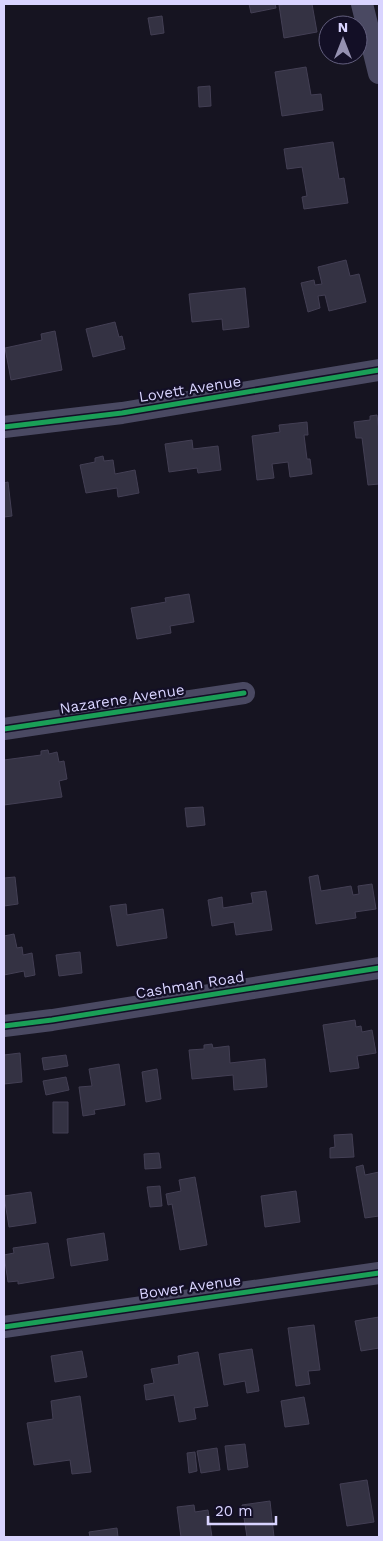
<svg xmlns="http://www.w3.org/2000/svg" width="383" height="1541" viewBox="0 0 383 1541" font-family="'Work Sans',sans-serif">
  <rect width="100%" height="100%" fill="#161421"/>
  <path fill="#343243" stroke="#433f54" d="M249 4H275L276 8 251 13Z
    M289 4H312L317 32 284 38 279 5Z
    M162 16 164 33 151 35 148 18Z
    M306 67 311 95 321 94 323 110 282 116 275 72Z
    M210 86 211 106 199 107 198 87Z
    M333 142 339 179 344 178 348 203 304 209 302 197 307 196 302 167 287 169 284 149Z
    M346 260 350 276 359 274 366 302 329 311 325 295 318 296 320 308 308 312 301 283 314 280 315 285 322 284 318 267Z
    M245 288 249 327 223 330 222 319 192 322 189 294Z
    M115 322 119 337 122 336 125 349 93 357 86 329Z
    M55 331 62 370 11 380 5 348 42 340 41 334Z
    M377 415 379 431V484L368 485 362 438H356L354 422 370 420V416Z
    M307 422 308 435H304L307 459H310L312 474 290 477 288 462 272 464 274 478 257 480 252 436 280 432 279 425Z
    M192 440 193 449 218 446 221 470 198 473 197 468 169 472 165 444Z
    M103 456 104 461 113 460 115 474 135 470 139 493 118 497 117 488 86 493 80 465 95 462V458Z
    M8 482 12 516 4 517V483Z
    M189 594 194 622 170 626 171 633 137 639 131 608 166 602 165 598Z
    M48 750 49 754 57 752 59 762 64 761 67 779 59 781 62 797 4 805V760L41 755V751Z
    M203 807 205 825 187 827 185 808Z
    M318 875 321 891 351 886 353 895 359 894 358 886 372 884 376 909 355 912 356 918 316 924 309 877Z
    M15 877 18 904 4 906V878Z
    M266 891 272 930 236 935 234 922 212 926 208 900 222 897 223 908 253 903 251 893Z
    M126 904 127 915 163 909 167 938 117 946 110 906Z
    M14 934 17 948 22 947 23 955 32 953 35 975 25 977 24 971 4 975V936Z
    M80 952 82 973 59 976 56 955Z
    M355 1020 356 1027 361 1026 362 1032 372 1030 376 1053 357 1056 359 1068 330 1072 323 1025Z
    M212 1044 213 1048 229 1046 230 1063 265 1059 267 1087 234 1090 233 1075 192 1079 189 1050 204 1049V1045Z
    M20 1053 22 1082 4 1084V1055Z
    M66 1055 68 1066 44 1070 42 1058Z
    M119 1064 125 1105 94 1110 95 1114 83 1116 79 1087 92 1086 89 1069Z
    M157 1069 161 1099 146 1102 142 1072Z
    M66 1077 69 1090 46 1095 43 1081Z
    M53 1102H68V1133H53Z
    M352 1134 354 1157 330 1158V1148L335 1147 334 1135Z
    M159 1153 161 1168 145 1169 144 1154Z
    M363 1165 365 1175 379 1172V1216L365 1218 356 1167Z
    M195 1177 207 1245 180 1250 172 1204 168 1205 166 1194 181 1191 179 1180Z
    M160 1186 162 1206 150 1207 147 1187Z
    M296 1191 300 1222 265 1227 261 1196Z
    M31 1192 36 1223 9 1227 4 1196Z
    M104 1233 108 1260 71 1266 67 1239Z
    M48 1243 54 1278 18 1284V1281L8 1282 4 1255 14 1253 13 1248Z
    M379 1317V1348L361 1351 355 1321Z
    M314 1325 320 1370 308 1371 310 1384 296 1386 288 1328Z
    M252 1349 259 1391 247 1393 245 1381 224 1385 219 1354Z
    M82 1351 87 1377 55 1382 51 1356Z
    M198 1352 208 1406 194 1408 196 1419 179 1422 174 1395 146 1400 144 1385 154 1383 151 1369 179 1364 178 1356Z
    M80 1396 91 1472 72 1474 70 1460 34 1465 27 1423 53 1419 51 1401Z
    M304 1397 309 1424 285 1427 281 1401Z
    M245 1444 248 1467 228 1470 225 1446Z
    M217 1448 220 1470 201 1473 197 1451Z
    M195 1452 197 1471 189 1473 187 1453Z
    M367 1480 374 1522 347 1526 340 1484Z
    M270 1501 274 1537H247L242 1505Z
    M194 1505 195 1512 208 1510 212 1537H181L177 1507Z
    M117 1528 118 1537H90L89 1532Z"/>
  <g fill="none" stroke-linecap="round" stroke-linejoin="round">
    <path stroke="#4a4962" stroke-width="22" d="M362 4 379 73
      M4 427 122 413 379 370
      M4 729 244 693
      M4 1026 52 1020 379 968
      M4 1327 379 1273"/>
    <g stroke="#130f26" stroke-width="8">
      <path id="cycleway" d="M4 427 122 413 379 370
        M4 729 244 693
        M4 1026 52 1020 379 968
        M4 1327 379 1273"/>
    </g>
    <use href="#cycleway" stroke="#1a9f57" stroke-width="5"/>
  </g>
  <g text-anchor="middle" stroke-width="4.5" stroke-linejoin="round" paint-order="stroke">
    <g font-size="15" fill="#d9d4ff" stroke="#130f26">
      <text transform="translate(190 389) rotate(-9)" y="5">Lovett Avenue</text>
      <text transform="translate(122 699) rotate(-9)" y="5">Nazarene Avenue</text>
      <text transform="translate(190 985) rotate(-9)" y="5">Cashman Road</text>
      <text transform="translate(190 1287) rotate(-8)" y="5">Bower Avenue</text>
    </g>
  </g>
  <rect width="383" height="1541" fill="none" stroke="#d9d4ff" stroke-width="10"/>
  <g transform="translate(343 40)"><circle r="24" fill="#130f26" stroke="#625e7d"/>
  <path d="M0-4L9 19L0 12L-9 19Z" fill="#9591b1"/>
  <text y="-8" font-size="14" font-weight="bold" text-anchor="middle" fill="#d9d4ff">N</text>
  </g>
  <path d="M208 1516v8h68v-8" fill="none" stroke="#d9d4ff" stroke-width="2.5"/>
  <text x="215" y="1516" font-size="15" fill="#d9d4ff" stroke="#130f26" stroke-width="4" paint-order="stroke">20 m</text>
</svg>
